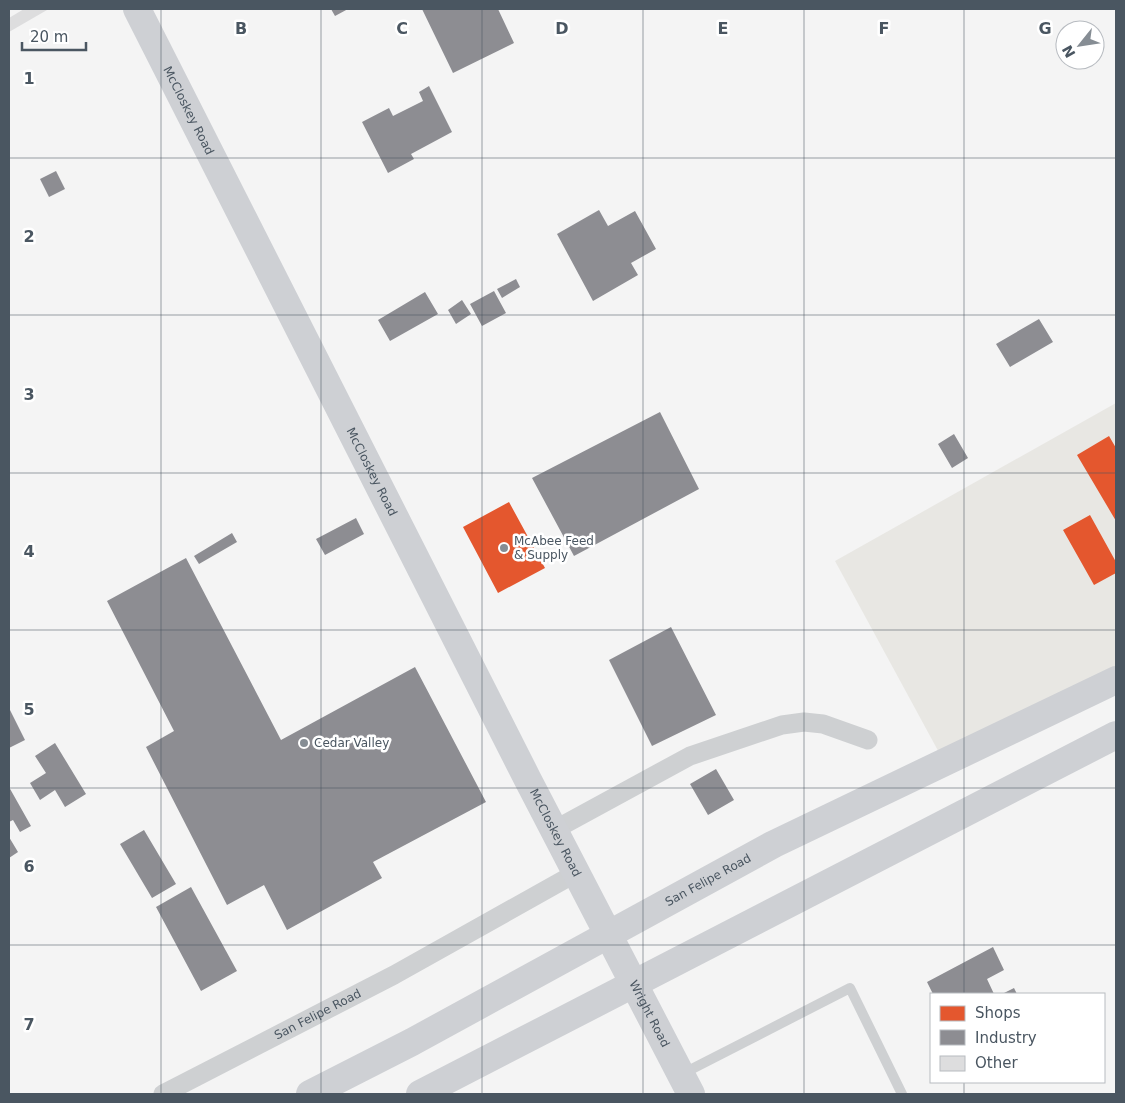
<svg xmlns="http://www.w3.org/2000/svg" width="1125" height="1103" viewBox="0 0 1125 1103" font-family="'DejaVu Sans',sans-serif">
  <rect width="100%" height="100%" fill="#f4f4f4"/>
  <path fill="#e8e7e3" d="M1116 403V666L942 758 835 561Z"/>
  <path fill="#e4572e" d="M1109 436 1116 448V521L1077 455Z
    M509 502 545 568 498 593 463 527Z
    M1090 515 1116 562V573L1094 585 1063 530Z"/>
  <path fill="#8d8d92" d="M331 9H348L335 16Z
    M422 9H498L514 43 453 73Z
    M429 86 452 132 411 154 414 159 388 173 362 122 389 108 393 116 423 101 419 92Z
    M56 171 65 189 49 197 40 179Z
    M599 210 608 226 635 211 656 249 631 263 638 275 593 301 557 234Z
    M516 279 520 287 502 298 497 289Z
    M494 291 506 313 482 326 470 304Z
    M425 292 438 314 390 341 378 320Z
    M462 300 471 314 456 324 448 310Z
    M1039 319 1053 342 1010 367 996 344Z
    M660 412 699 489 574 556 532 478Z
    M954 434 968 458 952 468 938 444Z
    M356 518 364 534 325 555 316 539Z
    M232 533 237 542 199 564 194 556Z
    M186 558 281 740 415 667 486 802 373 862 382 878 287 930 264 885 227 905 146 747 174 731 107 601Z
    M671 627 716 715 652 746 609 660Z
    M9 708 25 740 9 748Z
    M55 743 86 794 65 807 55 790 40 800 30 783 46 773 35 756Z
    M716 769 734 800 708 815 690 784Z
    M9 787 31 826 20 832 13 820 9 822Z
    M144 830 176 884 152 898 120 844Z
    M9 837 18 852 9 858Z
    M191 887 237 971 201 991 156 907Z
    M993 947 1004 970 987 979 994 994H933L927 982Z
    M1014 988 1017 994H1002Z"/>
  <path fill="#ddddde" d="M24 9H46L47 10 9 32V18Z"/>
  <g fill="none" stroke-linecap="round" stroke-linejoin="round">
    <path stroke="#ced0d2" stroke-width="10" d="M682 1074 850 988 902 1094"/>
    <g stroke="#ced0d2" stroke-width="19">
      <path d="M554 830 690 756 782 725 804 722 823 724 868 740"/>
      <path id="s1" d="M163 1094 394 975 576 873"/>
    </g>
    <g stroke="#ced0d4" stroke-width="28">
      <path id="s2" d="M137 9 528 780 691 1094"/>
      <path id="s3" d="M310 1094 412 1042 774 844 1116 680"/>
      <path d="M420 1094 1116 735"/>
    </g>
  </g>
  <path fill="none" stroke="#4a5661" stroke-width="1" stroke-opacity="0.55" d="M161 9V1094M321 9V1094M482 9V1094M643 9V1094M804 9V1094M964 9V994M9 158H1116M9 315H1116M9 473H1116M9 630H1116M9 788H1116M9 945H1116M964 1082V1094"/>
  <g fill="#868d94" stroke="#fff" stroke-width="2">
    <circle cx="504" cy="548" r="5"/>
    <circle cx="304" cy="743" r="5"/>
  </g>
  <g text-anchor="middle" stroke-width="5" stroke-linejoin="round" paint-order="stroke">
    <g font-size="12" fill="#4a5661" stroke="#fff">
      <text dy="4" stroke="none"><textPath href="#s2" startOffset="114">McCloskey Road</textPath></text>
      <text dy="4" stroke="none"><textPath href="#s2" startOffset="519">McCloskey Road</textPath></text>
      <text dy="4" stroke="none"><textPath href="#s2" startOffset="924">McCloskey Road</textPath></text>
      <text dy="4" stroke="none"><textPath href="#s3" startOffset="452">San Felipe Road</textPath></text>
      <text dy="4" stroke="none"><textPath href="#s1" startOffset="174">San Felipe Road</textPath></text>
      <text dy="4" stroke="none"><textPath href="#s2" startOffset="1128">Wright Road</textPath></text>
    </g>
    <g font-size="12" fill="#4a5661" stroke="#fff" text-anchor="start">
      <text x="514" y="545">McAbee Feed<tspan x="514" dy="14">&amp; Supply</tspan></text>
      <text x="314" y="747">Cedar Valley</text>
    </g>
  </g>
  <g font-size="16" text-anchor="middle" font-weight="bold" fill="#4a5661" stroke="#fff" stroke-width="5" stroke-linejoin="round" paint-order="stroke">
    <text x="241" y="34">B</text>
    <text x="402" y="34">C</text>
    <text x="562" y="34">D</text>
    <text x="723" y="34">E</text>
    <text x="884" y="34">F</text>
    <text x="1045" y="34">G</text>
    <text x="29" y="84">1</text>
    <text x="29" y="242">2</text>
    <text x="29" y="400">3</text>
    <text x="29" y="557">4</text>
    <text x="29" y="715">5</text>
    <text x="29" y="872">6</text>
    <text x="29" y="1030">7</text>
  </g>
  <rect width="1125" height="1103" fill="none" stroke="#4a5661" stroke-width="20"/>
  <rect x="930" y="993" width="175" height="90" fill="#ffffff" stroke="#b7bbc0"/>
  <rect x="940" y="1006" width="25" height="15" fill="#e4572e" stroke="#b7bbc0"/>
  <text x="975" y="1018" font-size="15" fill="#4a5661">Shops</text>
  <rect x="940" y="1030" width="25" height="15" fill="#8d8d92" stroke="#b7bbc0"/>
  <text x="975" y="1043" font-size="15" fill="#4a5661">Industry</text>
  <rect x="940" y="1056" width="25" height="15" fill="#ddddde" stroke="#b7bbc0"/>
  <text x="975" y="1068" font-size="15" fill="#4a5661">Other</text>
  <g transform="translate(1080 45) rotate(240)"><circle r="24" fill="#ffffff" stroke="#b7bbc0"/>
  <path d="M0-4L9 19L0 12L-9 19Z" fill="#868d94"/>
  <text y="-8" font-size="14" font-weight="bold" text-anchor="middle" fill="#4a5661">N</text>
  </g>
  <path d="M22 42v8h64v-8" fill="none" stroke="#4a5661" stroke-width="2.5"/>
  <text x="30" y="42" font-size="15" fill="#4a5661" stroke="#ffffff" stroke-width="4" paint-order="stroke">20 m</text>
</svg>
